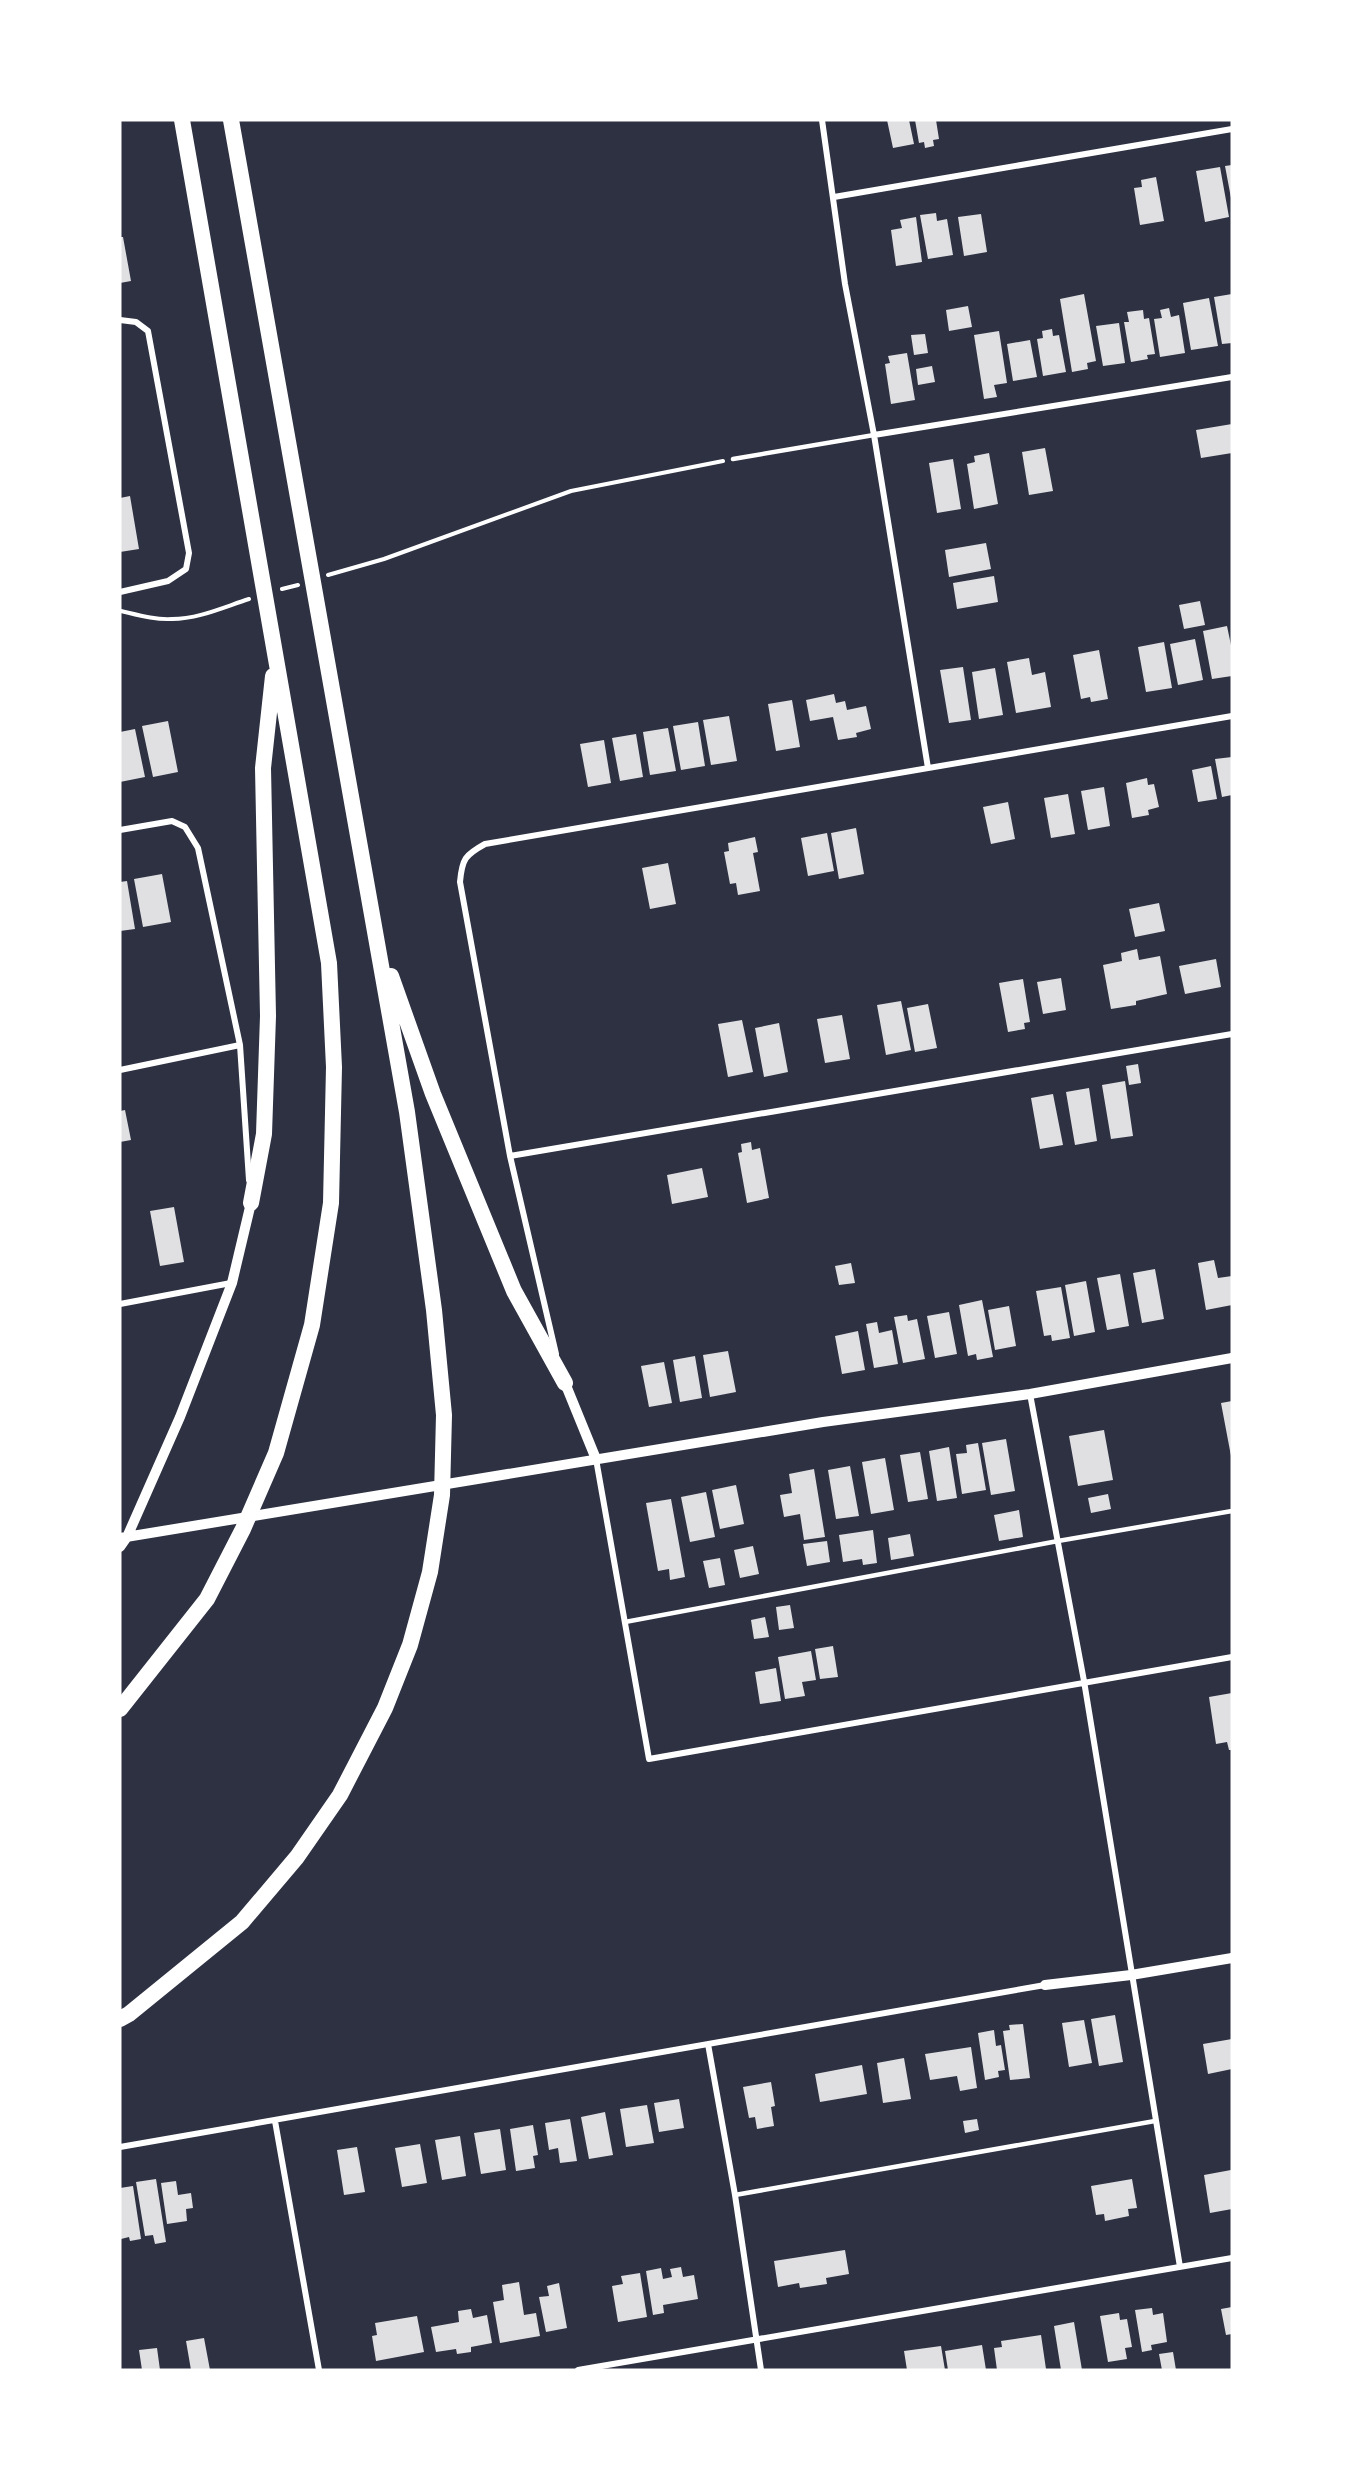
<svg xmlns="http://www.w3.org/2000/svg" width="1352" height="2490" viewBox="0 0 1352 2490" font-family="Helvetica,sans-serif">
  <rect width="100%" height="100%" fill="#2d3142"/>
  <path fill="#e0e0e3" d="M887 120H909L914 144 893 148Z
    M915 120H936L939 139 933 140 934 146 925 148 924 142 919 143Z
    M1232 165V198H1231L1225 166Z
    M1220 167 1229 217 1205 222 1196 171Z
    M1156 177 1164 221 1140 225 1134 188 1142 187 1141 180Z
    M936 213 937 221 947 219 953 255 928 259 920 215Z
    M981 214 987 252 964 256 958 217Z
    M916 217 922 262 896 266 891 230 902 228 900 220Z
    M120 237H123L131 281 120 283Z
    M1084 294 1096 361 1087 363 1088 369 1072 372 1060 299Z
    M1232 294V343L1222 344 1214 297Z
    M1209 298 1218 346 1191 350 1183 303Z
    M968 306 972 327 949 331 946 310Z
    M1169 308 1171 317 1179 315 1185 353 1160 357 1154 319 1162 318 1160 310Z
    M1143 310 1144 319 1149 318 1155 354 1147 355 1148 359 1131 362 1124 322H1129L1127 312Z
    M1119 323 1125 363 1103 366 1096 326Z
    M1052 329 1053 336 1059 335 1066 372 1043 376 1037 339 1043 338 1042 331Z
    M999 331 1007 383 994 385 997 397 984 399 974 335Z
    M925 334 928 353 914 355 911 335Z
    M1030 340 1037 377 1013 381 1007 344Z
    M907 353 915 400 891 404 885 364 890 363 888 356Z
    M932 366 935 382 918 385 916 369Z
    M1232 424V453L1201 458 1196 430Z
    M1045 448 1053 491 1029 495 1022 452Z
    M989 453 998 504 974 509 967 464 975 462 974 456Z
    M953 459 961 509 937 513 929 463Z
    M130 496 139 549 120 552V498Z
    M986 543 991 569 949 577 945 550Z
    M994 576 998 602 957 609 953 583Z
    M1200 601 1205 625 1184 629 1179 605Z
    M1227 626 1232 650V676L1212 679 1203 631Z
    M1195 639 1203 680 1178 685 1170 644Z
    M1164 642 1172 688 1146 692 1138 647Z
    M1099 650 1108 699 1091 702 1090 697 1081 699 1073 655Z
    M1029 658 1032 675 1045 672 1051 707 1016 713 1007 662Z
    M963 667 971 720 949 723 940 670Z
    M995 668 1003 715 979 719 972 672Z
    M834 694 836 703 845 701 847 710 866 706 871 729 856 733 857 737 838 740 833 717 810 721 806 700Z
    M792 700 800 747 776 751 768 704Z
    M729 716 737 761 711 765 703 720Z
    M168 721 178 772 153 777 142 726Z
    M698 722 705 766 681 770 673 726Z
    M668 728 676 771 650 775 643 732Z
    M135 729 145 777 120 782V732Z
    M636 734 643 777 620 781 612 738Z
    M604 740 611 783 588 787 580 744Z
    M1232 757V795L1222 797 1215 759Z
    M1211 766 1217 799 1198 802 1192 770Z
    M1147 778 1148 785 1154 784 1159 807 1148 810 1149 815 1132 818 1126 783Z
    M1104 787 1110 826 1088 830 1081 791Z
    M1068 794 1075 834 1051 838 1044 798Z
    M1008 802 1015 839 991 844 983 807Z
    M856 828 864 874 839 879 831 833Z
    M827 833 834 871 808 876 801 838Z
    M755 837 758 852 753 853 760 891 738 895 736 883 730 884 724 852 729 851 728 843Z
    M668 863 676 904 650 909 642 868Z
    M162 874 171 922 143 927 134 879Z
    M127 881 135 929 120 931V882Z
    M1159 903 1165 931 1135 937 1129 909Z
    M1137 949 1139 960 1160 956 1167 994 1136 1001V1005L1111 1009 1103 965 1122 961 1121 953Z
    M1216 959 1221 987 1185 994 1179 966Z
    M1061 978 1066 1010 1043 1014 1037 982Z
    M1023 979 1030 1022 1024 1023 1025 1029 1008 1032 999 983Z
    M901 1001 911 1050 886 1055 877 1005Z
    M928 1004 937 1048 915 1052 907 1008Z
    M842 1015 850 1059 825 1063 817 1019Z
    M742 1020 753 1072 728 1077 718 1024Z
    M779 1023 788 1072 764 1077 755 1028Z
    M1138 1064 1141 1083 1129 1085 1126 1066Z
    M1125 1081 1133 1136 1111 1139 1102 1085Z
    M1089 1088 1097 1141 1075 1145 1066 1092Z
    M1053 1094 1063 1145 1040 1149 1031 1098Z
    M125 1110 131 1140 120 1142V1111Z
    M751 1142 752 1150 760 1148 769 1198 747 1203 738 1153 742 1152 741 1144Z
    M702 1168 708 1197 672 1204 667 1175Z
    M174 1207 184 1262 160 1266 150 1211Z
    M1214 1260 1218 1278 1232 1276V1305L1206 1310 1198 1263Z
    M851 1263 855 1283 839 1285 835 1266Z
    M1155 1269 1164 1319 1142 1323 1133 1273Z
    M1120 1274 1129 1326 1107 1330 1097 1278Z
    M1086 1281 1095 1332 1074 1336 1065 1285Z
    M1061 1287 1070 1338 1052 1341 1051 1335 1044 1336 1036 1291Z
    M982 1300 993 1357 977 1360 976 1354 968 1356 959 1305Z
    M1009 1306 1016 1346 995 1350 988 1310Z
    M949 1312 957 1354 935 1358 927 1316Z
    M907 1315 908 1321 917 1319 925 1359 903 1363 894 1317Z
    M877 1322 879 1333 892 1330 898 1364 874 1368 866 1324Z
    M858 1331 865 1370 842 1374 835 1336Z
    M728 1351 736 1392 710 1397 703 1355Z
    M695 1356 702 1398 680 1402 673 1360Z
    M664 1362 672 1403 649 1407 641 1366Z
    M1232 1401V1455L1231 1456 1221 1403Z
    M1104 1430 1113 1480 1078 1486 1069 1436Z
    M1006 1439 1015 1491 991 1495 982 1443Z
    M978 1443 986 1490 962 1494 956 1454 967 1453 966 1445Z
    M949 1447 957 1498 937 1501 929 1451Z
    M920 1452 928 1499 908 1502 900 1455Z
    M885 1458 894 1510 871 1514 862 1462Z
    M850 1466 859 1516 836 1519 828 1470Z
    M814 1469 825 1537 804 1540 800 1514 784 1517 780 1495 792 1493 789 1474Z
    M736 1485 744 1524 720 1529 712 1490Z
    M706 1492 715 1537 690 1542 681 1497Z
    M1108 1494 1111 1509 1091 1513 1088 1498Z
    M671 1499 685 1577 670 1580 669 1569 658 1571 646 1503Z
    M1019 1510 1023 1537 999 1541 994 1515Z
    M873 1530 877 1563 863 1565 862 1559 843 1562 839 1535Z
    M910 1534 914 1556 891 1560 888 1538Z
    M827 1541 830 1562 807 1566 803 1544Z
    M753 1546 759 1574 740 1578 734 1550Z
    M720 1558 725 1585 709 1588 703 1561Z
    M790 1605 794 1628 779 1630 776 1607Z
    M765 1617 769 1637 754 1639 751 1620Z
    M833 1646 838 1677 820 1679 815 1649Z
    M811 1651 816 1680 802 1682 805 1696 785 1699 778 1657Z
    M776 1668 781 1701 760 1704 755 1672Z
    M1232 1693V1750H1229L1227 1742 1216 1744 1209 1697Z
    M1115 2015 1123 2062 1099 2066 1091 2019Z
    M1084 2020 1092 2063 1069 2067 1062 2023Z
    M1023 2024 1030 2078 1010 2080 1003 2031 1010 2030 1009 2025Z
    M994 2030 996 2046 1001 2045 1005 2070 998 2071 999 2077 985 2080 978 2033Z
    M1232 2039V2069L1208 2074 1203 2044Z
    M971 2047 977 2088 960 2091 957 2076 930 2080 925 2054Z
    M904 2058 911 2099 883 2103 877 2063Z
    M862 2065 867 2094 820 2102 815 2074Z
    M771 2082 775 2106 771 2107 774 2126 757 2129 755 2117 749 2118 743 2087Z
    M679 2099 684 2128 659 2132 654 2103Z
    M647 2105 654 2143 626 2147 620 2109Z
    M605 2112 613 2155 589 2159 581 2117Z
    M570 2119 577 2161 560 2163 558 2148 549 2150 545 2123Z
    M977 2119 979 2130 965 2133 963 2121Z
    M533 2125 538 2155 533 2156 535 2168 516 2171 510 2129Z
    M500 2129 506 2170 481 2174 474 2133Z
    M460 2136 466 2176 442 2180 435 2140Z
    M420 2144 427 2183 402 2187 395 2148Z
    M357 2147 365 2192 344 2195 337 2150Z
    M1231 2170 1232 2209 1210 2213 1204 2175Z
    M156 2179 166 2242 155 2244 153 2235 145 2236 136 2182Z
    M1132 2179 1137 2208 1128 2209 1129 2216 1105 2221 1104 2214 1096 2215 1091 2186Z
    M176 2181 178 2195 191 2193 193 2208 186 2209 187 2221 167 2224 161 2183Z
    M133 2186 141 2239 130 2241 129 2237 121 2239 120 2188Z
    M845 2250 849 2274 826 2278 827 2284 800 2288 799 2283 778 2287 774 2261Z
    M681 2267 683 2277 694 2275 698 2299 663 2305 664 2313 653 2315 646 2271 661 2268 663 2279 672 2277 670 2269Z
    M640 2273 647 2317 618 2322 612 2286 623 2284 621 2276Z
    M519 2282 524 2315 536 2313 540 2336 500 2343 493 2302 504 2300 502 2285Z
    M559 2283 567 2328 546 2332 539 2297 549 2296 547 2286Z
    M1232 2307V2334L1226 2335 1221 2309Z
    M1152 2308 1153 2315 1163 2313 1167 2342 1151 2345 1152 2350 1142 2352 1135 2310Z
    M471 2309 473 2318 487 2315 492 2343 471 2347V2352L457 2354 456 2349 436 2352 431 2327 459 2322 458 2311Z
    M1119 2313 1120 2320 1127 2319 1132 2347 1125 2348 1127 2359 1108 2362 1100 2316Z
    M417 2316 424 2352 376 2361 372 2336 377 2335 375 2323Z
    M1074 2322 1082 2370H1061L1054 2326Z
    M1041 2335 1046 2369 997 2370 994 2348 1002 2347 1001 2341Z
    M204 2338 210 2370H191L186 2341Z
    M982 2345 986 2370H948L945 2351Z
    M941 2346 945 2370H907L904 2351Z
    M157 2348 160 2370H142L139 2350Z
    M1173 2352 1176 2370H1162L1159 2354Z"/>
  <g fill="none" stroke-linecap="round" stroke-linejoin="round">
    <path stroke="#fff" stroke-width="4" d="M328 575 384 559 571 491 723 461
      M282 589 298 585
      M121 611C138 615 155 620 172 619 198 619 224 607 249 599"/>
    <path stroke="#fff" stroke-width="4.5" d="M733 459 874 435
      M625 1622 1058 1541 1232 1511
      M735 2195 1155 2121"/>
    <path stroke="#fff" stroke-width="6" d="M822 120 845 284 874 435 928 768
      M834 197 1232 129
      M120 320 136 322 148 331 189 553 186 569 168 581 120 592
      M874 435 1232 377
      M120 830 172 821 185 827 198 848 240 1045 249 1180
      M120 1070 240 1045
      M510 1156 1232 1034
      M120 1304 231 1283
      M556 1354 510 1156 460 882C462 859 465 855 485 844L1232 716
      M1030 1394 1084 1681 1180 2267
      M596 1459 649 1759 1232 1657
      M708 2044 735 2195 761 2370
      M275 2121 319 2370
      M120 2147 1045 1985
      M578 2370 1232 2258"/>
    <path stroke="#fff" stroke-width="10" d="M565 1383 596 1459
      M120 1538 823 1422 1030 1394 1232 1358
      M120 1547 127 1537 180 1417 232 1283 251 1203
      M1045 1985 1131 1975 1232 1958"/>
    <path stroke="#fff" stroke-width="16" d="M391 976 433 1094 514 1291 565 1383
      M251 1203 264 1134 268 1016 263 768 273 676
      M120 1709 207 1599 243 1529 276 1453 312 1325 331 1203 334 1067 329 963 182 120
      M120 2019 129 2014 242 1922 297 1857 340 1795 385 1708 410 1645 430 1572 442 1495 444 1415 434 1310 407 1112 231 120"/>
  </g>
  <rect width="1352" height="2490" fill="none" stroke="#ffffff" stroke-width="243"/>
</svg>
